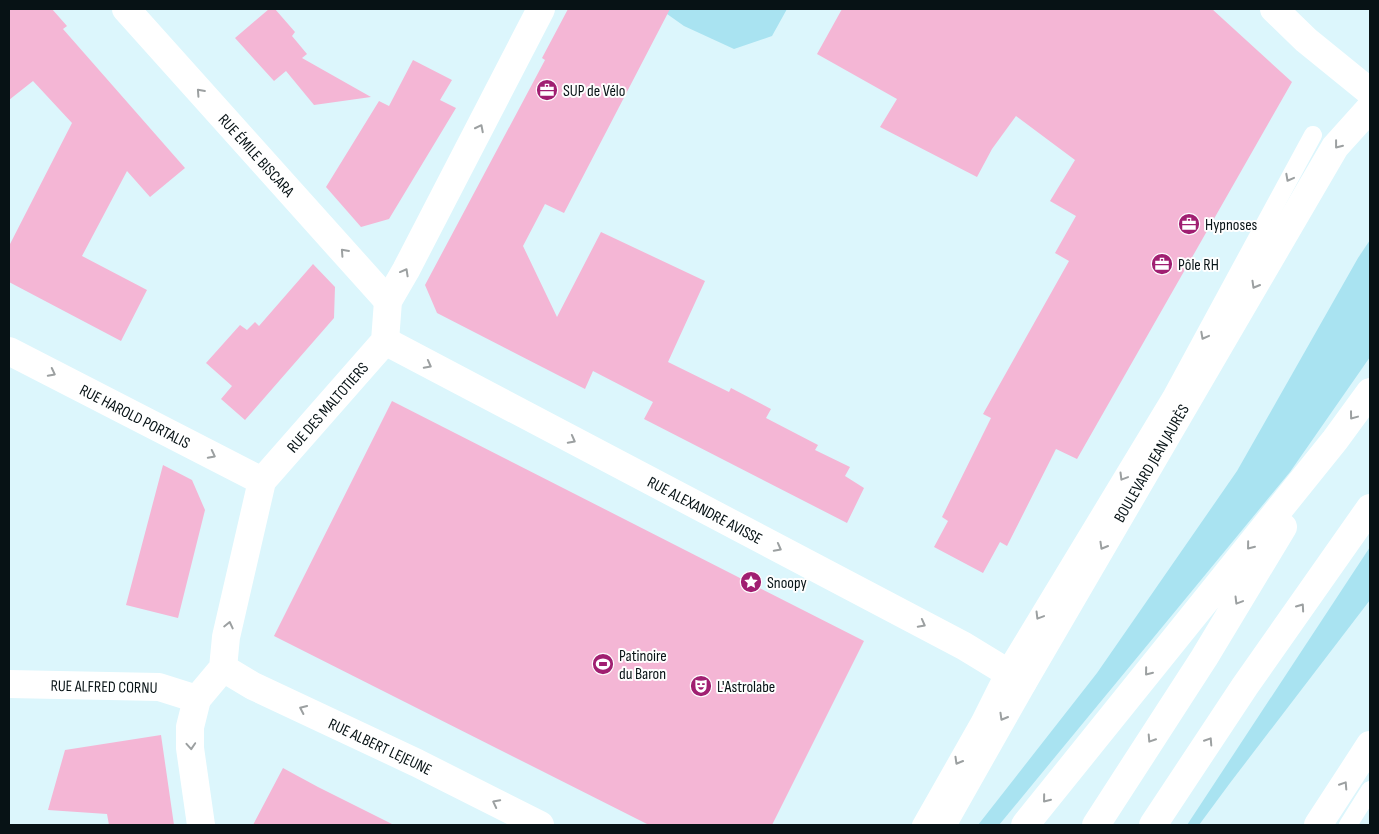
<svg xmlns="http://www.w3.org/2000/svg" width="1379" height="834" viewBox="0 0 1379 834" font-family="'Sofia Sans Condensed',sans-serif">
  <rect width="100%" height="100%" fill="#dcf6fc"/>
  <path fill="#a9e3f1" d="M660 9H787L772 36 734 49 684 26Z
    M1370 240V357L1290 472 999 825H978L1097 673 1237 471 1358 258Z
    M1370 547V600L1230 783 1199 825H1187Z"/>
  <path fill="#f4b6d5" d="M9 9H52L67 26 63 29 185 168 150 197 127 171 82 256 147 290 121 341 9 282V246L72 123 33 81 9 100Z
    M269 9H275L295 32 292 36 307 54 302 58 371 97 314 105 286 71 274 81 235 38Z
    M568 9H670L564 213 545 204 523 246 557 317 601 232 705 281 668 362 729 392 731 388 771 409 766 418 818 445 815 450 850 467 845 476 864 488 847 523 644 419 653 402 593 371 585 389 437 313 425 285 545 60 542 58Z
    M842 9H1212L1292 82 1077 459 1056 449 1007 546 1000 542 983 573 934 547 948 521 942 517 991 418 983 414 1069 261 1055 253 1076 216 1050 201 1075 160 1016 116 992 149 977 177 880 127 897 99 817 54Z
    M413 60 452 80 440 100 456 108 389 219 361 227 326 187 379 101 389 106Z
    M313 264 335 287 334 318 245 420 221 399 232 386 206 363 240 325 247 330 255 322 259 326Z
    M392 401 864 641 772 825H649L274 636Z
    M163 465 192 480 205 510 178 618 126 605Z
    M161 735 174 825H109L107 814 48 810 65 750Z
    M283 768 318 787 394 825H253Z"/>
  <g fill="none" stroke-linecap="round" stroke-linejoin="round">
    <path stroke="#fff" stroke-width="18" d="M921 825 980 721 1005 671 1171 397 1313 135
      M1348 825 1370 790"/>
    <g stroke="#fff" stroke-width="28">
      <path id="s1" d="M126 9 388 301"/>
      <path id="s2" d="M385 341 964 646 1023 682"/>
      <path id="s3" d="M9 351 262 481"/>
      <path id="s4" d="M223 668 253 686 417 763 540 825"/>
      <path id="s5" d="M9 684 159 687 197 699"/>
      <path id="s6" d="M201 825 190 748V727L197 699 223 668 226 637 262 481 385 341 388 301 406 270 541 9"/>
    </g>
    <g stroke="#fff" stroke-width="28">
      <path id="s7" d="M942 825 1023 682 1335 147 1370 108"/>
      <path d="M1318 825 1370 745"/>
    </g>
    <path stroke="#fff" stroke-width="28" d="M1274 9 1306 40 1370 92
      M1025 825 1335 440 1370 392
      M1096 825 1204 658 1283 527
      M1153 825 1245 686 1370 508"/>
  </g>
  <defs><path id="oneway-chevron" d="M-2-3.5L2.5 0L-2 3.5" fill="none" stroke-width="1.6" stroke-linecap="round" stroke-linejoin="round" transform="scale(1.25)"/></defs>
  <g stroke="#9ca0a1">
    <use href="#oneway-chevron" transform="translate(200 92) rotate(-132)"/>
    <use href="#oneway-chevron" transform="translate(480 128) rotate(-63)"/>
    <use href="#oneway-chevron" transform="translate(1338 145) rotate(128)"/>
    <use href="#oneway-chevron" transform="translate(1289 178) rotate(118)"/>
    <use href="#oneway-chevron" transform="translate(344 252) rotate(-132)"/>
    <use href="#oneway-chevron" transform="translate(405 272) rotate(-61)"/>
    <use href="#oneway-chevron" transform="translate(1255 285) rotate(120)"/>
    <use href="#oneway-chevron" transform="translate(1204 336) rotate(118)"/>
    <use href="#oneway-chevron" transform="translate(428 365) rotate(28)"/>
    <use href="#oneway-chevron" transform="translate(52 373) rotate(27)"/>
    <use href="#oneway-chevron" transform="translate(1353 416) rotate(127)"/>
    <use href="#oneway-chevron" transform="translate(572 440) rotate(28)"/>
    <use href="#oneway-chevron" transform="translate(212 455) rotate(27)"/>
    <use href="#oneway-chevron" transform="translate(1123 477) rotate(121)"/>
    <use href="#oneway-chevron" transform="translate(1103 546) rotate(120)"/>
    <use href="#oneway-chevron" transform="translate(1250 546) rotate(129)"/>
    <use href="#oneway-chevron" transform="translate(778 548) rotate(28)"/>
    <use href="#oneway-chevron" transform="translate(1238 601) rotate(121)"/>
    <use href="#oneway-chevron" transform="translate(1301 607) rotate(-55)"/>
    <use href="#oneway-chevron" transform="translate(1039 616) rotate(121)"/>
    <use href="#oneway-chevron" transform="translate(922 624) rotate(28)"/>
    <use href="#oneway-chevron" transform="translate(229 625) rotate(-77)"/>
    <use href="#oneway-chevron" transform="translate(1148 672) rotate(129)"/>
    <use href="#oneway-chevron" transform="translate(303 709) rotate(-155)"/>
    <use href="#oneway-chevron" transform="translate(1003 717) rotate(120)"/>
    <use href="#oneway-chevron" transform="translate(1151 739) rotate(123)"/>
    <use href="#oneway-chevron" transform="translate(1209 741) rotate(-57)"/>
    <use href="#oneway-chevron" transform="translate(191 746) rotate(86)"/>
    <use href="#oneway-chevron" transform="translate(958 761) rotate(120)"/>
    <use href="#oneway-chevron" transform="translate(1344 785) rotate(-57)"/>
    <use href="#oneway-chevron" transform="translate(1046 799) rotate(129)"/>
    <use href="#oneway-chevron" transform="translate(496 803) rotate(-153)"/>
  </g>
  <defs>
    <g id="office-disc" transform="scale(1.125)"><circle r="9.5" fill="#a01f71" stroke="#fefefe"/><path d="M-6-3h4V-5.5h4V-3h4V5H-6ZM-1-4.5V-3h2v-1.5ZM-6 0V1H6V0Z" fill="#fff"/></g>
    <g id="sight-disc" transform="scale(1.125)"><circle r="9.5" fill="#a01f71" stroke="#fefefe"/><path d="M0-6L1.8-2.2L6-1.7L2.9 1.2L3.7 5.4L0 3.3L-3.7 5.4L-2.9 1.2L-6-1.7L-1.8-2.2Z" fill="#fff"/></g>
    <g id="stadium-disc" transform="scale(1.125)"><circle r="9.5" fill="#a01f71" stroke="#fefefe"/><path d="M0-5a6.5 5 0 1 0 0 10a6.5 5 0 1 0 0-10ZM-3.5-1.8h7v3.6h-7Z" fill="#fff"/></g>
    <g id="theatre-disc" transform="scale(1.125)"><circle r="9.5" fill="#a01f71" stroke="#fefefe"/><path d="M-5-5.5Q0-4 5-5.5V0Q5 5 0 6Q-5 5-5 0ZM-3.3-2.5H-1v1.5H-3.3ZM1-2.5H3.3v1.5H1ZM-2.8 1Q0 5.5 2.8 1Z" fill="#fff"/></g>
  </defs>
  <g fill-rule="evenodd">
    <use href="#office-disc" x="547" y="90"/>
    <use href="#office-disc" x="1189" y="224"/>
    <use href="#office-disc" x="1162" y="264"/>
    <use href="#sight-disc" x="751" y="582"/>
    <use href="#stadium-disc" x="603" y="664"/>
    <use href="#theatre-disc" x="701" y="686"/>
  </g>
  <g text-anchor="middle" stroke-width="4" stroke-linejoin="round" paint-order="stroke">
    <g font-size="16" fill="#071215" stroke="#fefefe" text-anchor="start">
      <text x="563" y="96">SUP de Vélo</text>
      <text x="1205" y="230">Hypnoses</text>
      <text x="1178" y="270">Pôle RH</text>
      <text x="767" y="588">Snoopy</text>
      <text x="619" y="661">Patinoire<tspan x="619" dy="18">du Baron</tspan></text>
      <text x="717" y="692">L'Astrolabe</text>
    </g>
    <g font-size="16" fill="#071215" stroke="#fefefe">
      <text dy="6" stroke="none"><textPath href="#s1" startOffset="196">RUE ÉMILE BISCARA</textPath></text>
      <text dy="6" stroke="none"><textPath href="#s6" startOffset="458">RUE DES MALTOTIERS</textPath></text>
      <text dy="6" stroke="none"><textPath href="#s3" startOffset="142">RUE HAROLD PORTALIS</textPath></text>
      <text dy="6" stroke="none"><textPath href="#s7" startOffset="418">BOULEVARD JEAN JAURÈS</textPath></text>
      <text dy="6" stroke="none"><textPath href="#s2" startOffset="362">RUE ALEXANDRE AVISSE</textPath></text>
      <text dy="6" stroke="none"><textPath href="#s5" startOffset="95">RUE ALFRED CORNU</textPath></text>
      <text dy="6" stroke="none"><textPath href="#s4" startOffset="176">RUE ALBERT LEJEUNE</textPath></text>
    </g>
  </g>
  <rect width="1379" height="834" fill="none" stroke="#071215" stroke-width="20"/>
</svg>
